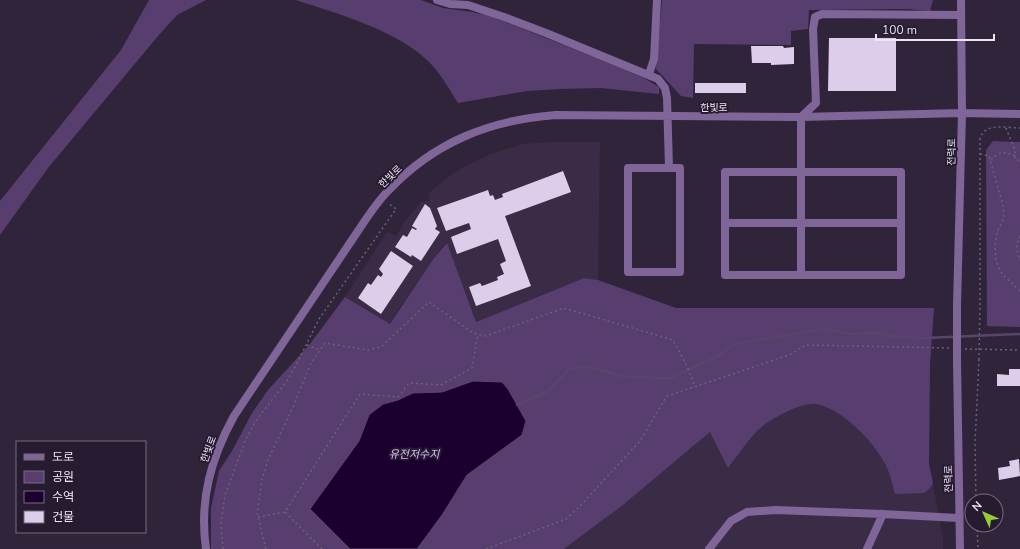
<svg xmlns="http://www.w3.org/2000/svg" width="1020" height="549" viewBox="0 0 1020 549" font-family="'Nunito Sans','Noto Sans KR',sans-serif">
  <rect width="100%" height="100%" fill="#30243a"/>
  <path fill="#3a2b47" d="M551 142H600L598 280 584 278 476 322 446 243 434 258 389 324 345 297 387 232 396 236 405 221 421 202 430 200 428 194 443 181 460 169 491 154 523 144Z
    M930 365 929 464 943 538V549H564L623 505 771 381Z"/>
  <path fill="#573e6e" d="M149 0H206L177 15 158 36 48 168 0 235V201L121 50Z
    M296 0H421L443 8 472 12 490 16 609 63 644 78 659 87V94L601 88 561 89 527 91 458 103C449 89 440 72 428 61 396 30 338 14 296 0Z
    M662 0H933L930 11 907 9 809 10 808 29 791 31V45L694 44 693 98 681 96 656 69Z
    M993 141 1020 142V327L987 326 986 150Z
    M447 243 476 322 584 278 598 280 676 308H934L930 365 929 464 933 483 930 488 924 493 895 494C892 484 890 471 884 462 872 440 842 409 816 404 801 402 766 421 756 432 746 443 737 456 728 468L710 432 623 505 564 549H211V508L219 471 232 451 252 413 268 390 310 344 345 297 390 324 434 258Z"/>
  <path fill="#1b002f" stroke="#5a456a" d="M473 381 502 382 508 389 526 421 522 435 467 475 442 515 417 549H350L310 509 359 441 369 415 383 404 398 400 413 393 442 392Z"/>
  <g fill="none" stroke-linecap="round" stroke-linejoin="round">
    <path stroke="#5a456a" stroke-width="2.5" d="M517 405 549 391 568 370 586 366 625 377 670 378 716 357 734 344 824 329 852 334 877 333 896 337 925 338 1020 334"/>
  </g>
  <path fill="#dcceea" d="M829 38H896V91H828Z
    M751 46H783L784 48 794 47V64L771 65V63H752Z
    M695 83H746V93H695Z
    M563 171 571 192 505 216 531 286 476 306 469 287 480 283 482 286 498 280 497 277 504 274 500 264 506 261 498 239 457 254 451 237 471 229 469 223 446 231 437 208 488 190 490 196 493 195 495 200 503 197 502 194Z
    M425 204 430 208 437 226 435 229 440 232 421 261 412 255 411 257 395 247 403 235 407 237 412 228 416 230 417 229 412 226Z
    M391 251 413 266 381 314 358 298 368 283 371 285 378 275 381 277 383 274 379 269Z
    M1009 369H1020V386H997V374L1009 375Z
    M1019 459 1020 476 999 480 998 468 1010 466 1009 461Z"/>
  <g fill="none" stroke-linecap="round" stroke-linejoin="round">
    <path stroke="#6c6175" stroke-width="1.5" stroke-dasharray="2 3" stroke-linecap="butt" d="M1006 128 1015 150V159L1020 161
      M980 154 989 156 1003 205 1004 218 997 232 995 248 996 261 1002 274 1020 291
      M991 160C1000 151 1003 151 1015 156
      M1020 236C1016 243 1016 252 1020 260
      M980 305V139C984 122 1007 128 1020 128
      M307 345 320 350
      M965 349 1020 350
      M976 501 975 443 979 360
      M258 517 285 512
      M977 525 978 549
      M223 549 221 523 225 495 246 439 257 419 287 381 296 365 319 319 396 209 388 203
      M266 549 257 513 262 480 268 460 293 407 311 363 325 343 368 350 381 347 429 302 473 333 486 336 564 308 673 340 686 364 695 386
      M322 549 285 512 360 394 398 397 409 383 441 385 472 368 478 334
      M486 549 566 519 580 506 640 441 667 396 789 355 805 345 949 348"/>
    <path stroke="#806598" stroke-width="8" d="M437 0 450 4 468 5 504 17 546 33 658 79 665 88 667 98 669 168
      M649 74 654 59 657 0
      M628 168H680V272H628Z
      M725 172H901V275H725Z
      M725 223H901
      M801 275V117L816 103 813 29 815 17 822 14 961 15
      M957 305 962 113 961 0
      M957 361 960 549
      M206 549C199 500 211 458 234 416L362 225C370 213 378 201 388 191 434 142 490 120 556 115L801 117 962 113 1020 114
      M709 549 731 521 747 512 775 510 883 514 958 518
      M867 549 883 514"/>
    <path stroke="#6c6175" stroke-width="1.5" stroke-dasharray="2 3" stroke-linecap="butt" d="M979 360 980 305"/>
    <path stroke="#806598" stroke-width="8" d="M957 361V305"/>
  </g>
  <g text-anchor="middle" stroke-width="4" stroke-linejoin="round" paint-order="stroke">
    <g font-size="10" fill="#ece5f3" stroke="#261b30">
      <text x="714" y="111">한빛로</text>
      <text transform="translate(951 152) rotate(-89)" y="4">전력로</text>
      <text transform="translate(390 176) rotate(-44)" y="4">한빛로</text>
      <text transform="translate(208 449) rotate(-70)" y="4">한빛로</text>
      <text transform="translate(948 479) rotate(-91)" y="4">전력로</text>
    </g>
    <g font-size="11" font-style="italic" fill="#dabaf9" stroke="#261b30">
      <text x="414" y="458">유전저수지</text>
    </g>
  </g>
  <rect x="16" y="441" width="130" height="92" fill="#261b30" stroke="#756c7e"/>
  <rect x="24" y="454" width="20" height="6" fill="#806598" stroke="#756c7e"/>
  <text x="52" y="461" font-size="12" fill="#ece5f3">도로</text>
  <rect x="24" y="471" width="20" height="12" fill="#573e6e" stroke="#756c7e"/>
  <text x="52" y="481" font-size="12" fill="#ece5f3">공원</text>
  <rect x="24" y="491" width="20" height="12" fill="#1b002f" stroke="#756c7e"/>
  <text x="52" y="501" font-size="12" fill="#ece5f3">수역</text>
  <rect x="24" y="511" width="20" height="12" fill="#dcceea" stroke="#756c7e"/>
  <text x="52" y="521" font-size="12" fill="#ece5f3">건물</text>
  <g transform="translate(984 513) rotate(315)"><circle r="19" fill="#261b30" stroke="#756c7e"/>
  <path d="M0-3L7 15L0 10L-7 15Z" fill="#97cc38"/>
  <text y="-6" font-size="11" font-weight="bold" text-anchor="middle" fill="#ece5f3">N</text>
  </g>
  <path d="M876 34v6h118v-6" fill="none" stroke="#ece5f3" stroke-width="2"/>
  <text x="882" y="34" font-size="12" fill="#ece5f3" stroke="#261b30" stroke-width="3" paint-order="stroke">100 m</text>
</svg>
